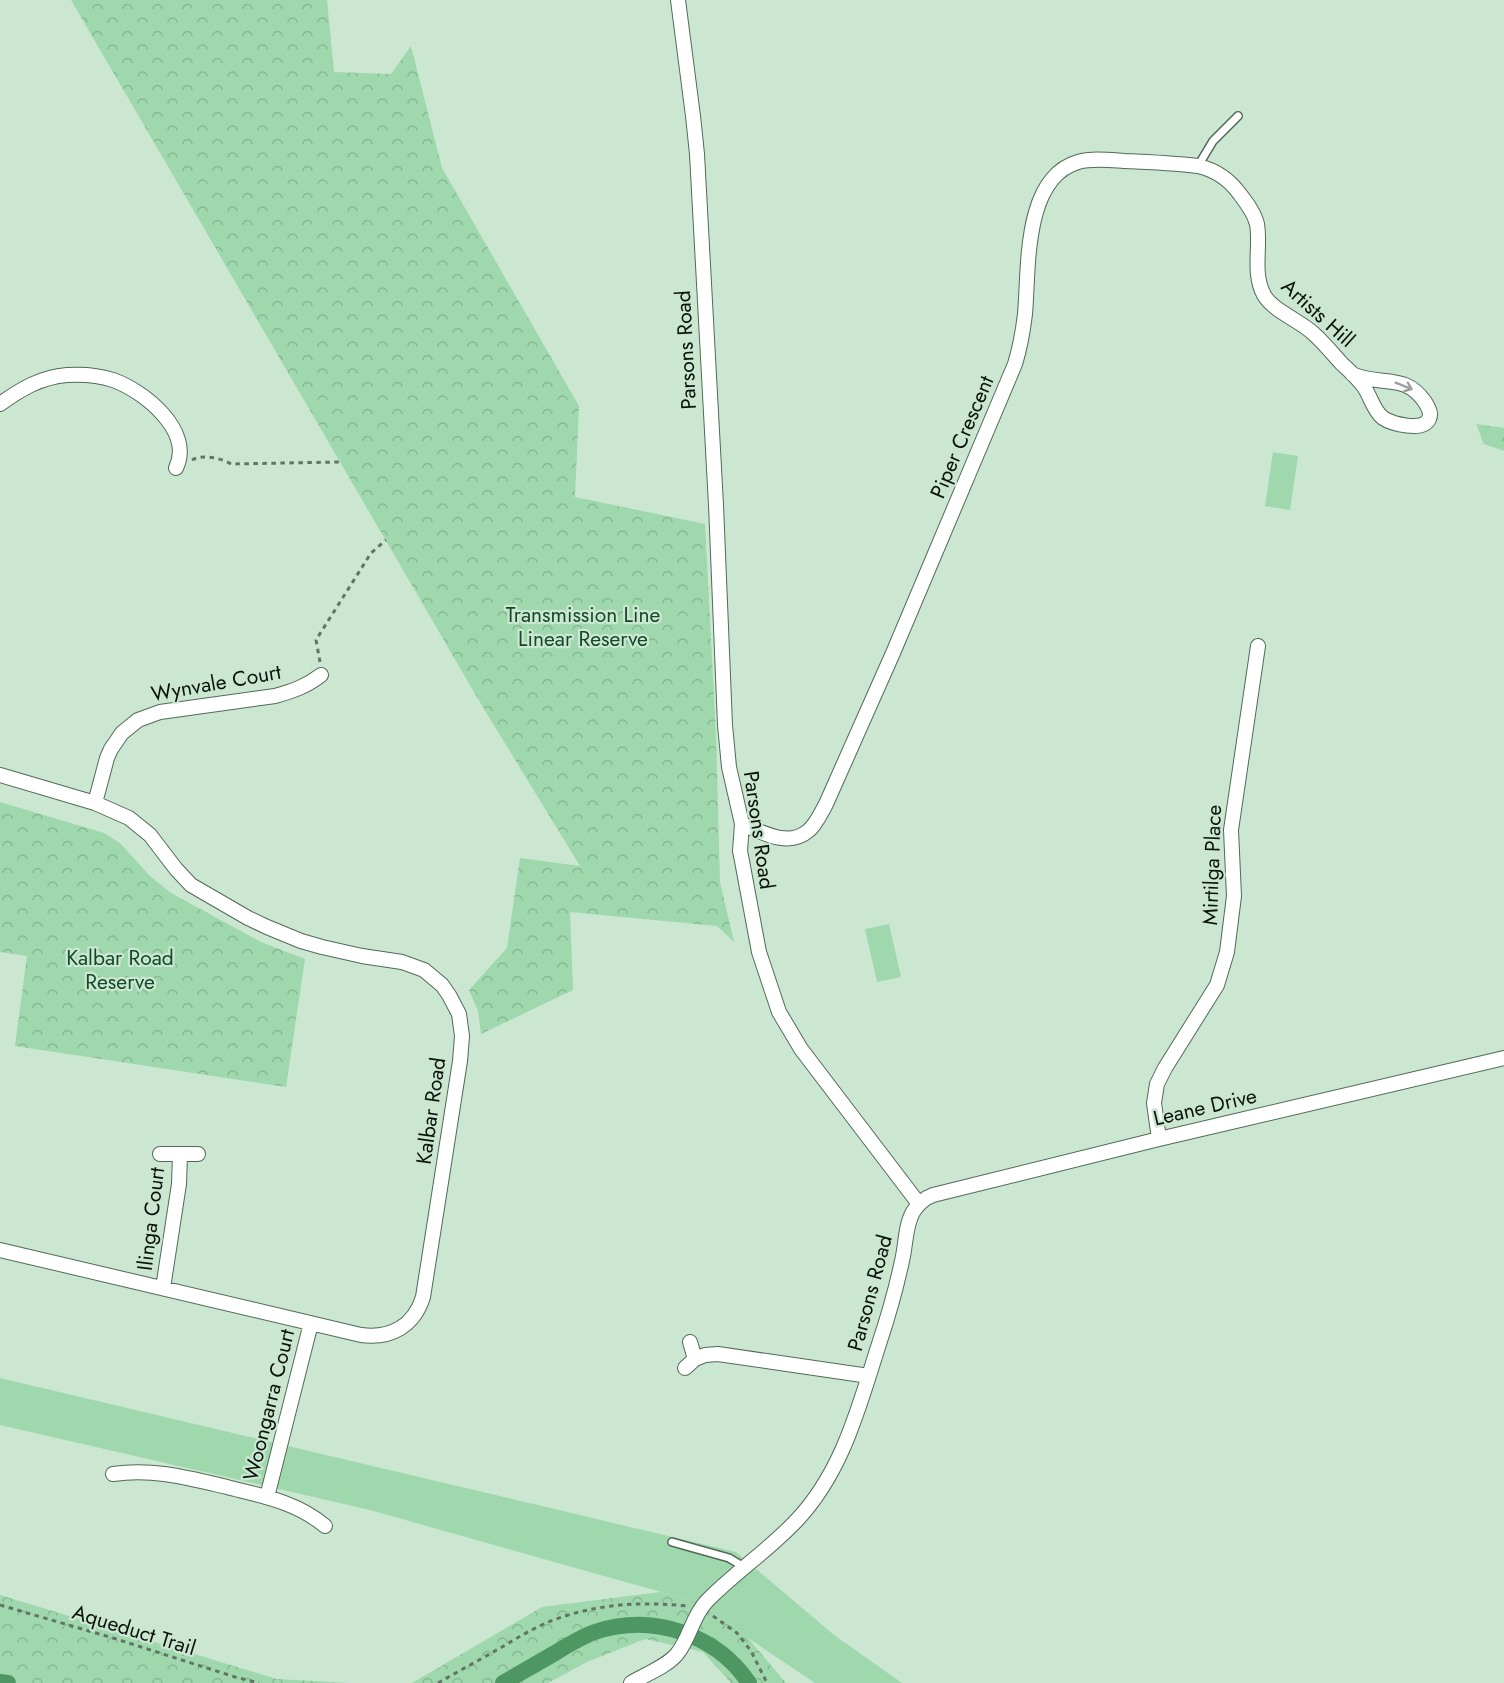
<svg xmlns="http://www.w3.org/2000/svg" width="1504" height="1683" viewBox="0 0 1504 1683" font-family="Jost,sans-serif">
  <defs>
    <pattern id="forest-crowns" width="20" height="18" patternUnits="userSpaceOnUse" patternTransform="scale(1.5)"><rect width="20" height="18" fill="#9ed8ac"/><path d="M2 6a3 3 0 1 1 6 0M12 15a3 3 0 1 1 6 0" fill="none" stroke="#87b893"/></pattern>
  </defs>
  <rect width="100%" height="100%" fill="#cbe7d1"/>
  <path fill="#9ed8ac" d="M1273 452 1298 456 1290 510 1265 506Z
    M889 924 901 977 877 982 865 929Z
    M0 1378 736 1552 834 1635 902 1683H815L693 1601 370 1510 0 1425Z"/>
  <path fill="url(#forest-crowns)" d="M71 0H327L334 72 391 74 411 46 442 168 579 406 575 497 705 524 716 736 720 882 734 942 717 926 570 912 573 990 481 1034 478 1011 469 990 507 948 520 858 580 866 481 704Z
    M1476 424 1504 428V451L1484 444Z
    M0 802 104 833 120 843 150 876 171 893 261 942 305 959 286 1087 15 1046 27 956 0 952Z
    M660 1592 693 1601 747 1637 786 1683H731L703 1652 645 1639 587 1662 548 1683H412L542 1607Z
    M0 1595 277 1679 348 1683H0Z"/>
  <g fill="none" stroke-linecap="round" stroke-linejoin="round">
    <path stroke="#4e9763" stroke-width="16" d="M0 1682 8 1683
      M503 1683C520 1673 538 1663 555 1653 568 1645 581 1637 595 1632 652 1613 716 1634 749 1683"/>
    <g stroke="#516a57" stroke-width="10">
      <path id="lane" d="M1198 166 1213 141 1238 116
        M672 1542 729 1558 744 1567"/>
    </g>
    <g stroke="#516a57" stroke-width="16">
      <path id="street" d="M678 0 693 116 697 154 716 505 725 725 729 767 742 824 740 851 742 861 759 952 779 1012 801 1049 919 1204
        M0 404C21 389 41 377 67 375 82 374 98 375 113 380 144 391 194 431 176 468
        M0 775 95 803 129 818 150 835 176 869 191 885 248 918 267 927 301 941 322 947 362 956 402 962 424 970 442 985 449 995 459 1014 462 1036 460 1061 423 1297C414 1326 391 1339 361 1335L0 1250
        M95 803 107 758 111 749 122 733 138 720 160 712 275 696C293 691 307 686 321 675
        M742 824C762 832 788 848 808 831 816 825 821 813 826 804L893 653 1015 364C1020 348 1023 331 1025 314 1029 269 1023 178 1078 162 1092 158 1109 160 1124 161 1149 162 1173 163 1198 166 1215 170 1228 178 1239 193 1246 202 1254 212 1257 224 1261 247 1252 273 1264 295 1273 311 1301 321 1314 334 1324 343 1333 354 1342 364 1350 371 1358 379 1364 387 1371 397 1373 410 1383 418 1392 424 1423 432 1429 419 1432 413 1428 407 1425 402 1404 372 1381 387 1352 374
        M1159 1139 1154 1103 1157 1084 1165 1068 1217 985 1227 952 1234 896 1231 830 1258 646
        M160 1154H198
        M163 1288 179 1184 180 1154
        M695 1359 705 1355 718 1354 869 1376
        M685 1368 695 1359 690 1342
        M113 1474C153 1468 189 1478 227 1487 262 1496 297 1502 325 1526
        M267 1497 311 1323
        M631 1683C646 1674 666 1667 677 1654 690 1638 692 1617 706 1602 734 1573 769 1550 797 1520 843 1471 859 1406 879 1344 888 1317 896 1289 902 1261 906 1245 905 1226 913 1212 918 1204 925 1198 933 1195L1159 1139 1504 1058"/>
    </g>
    <path stroke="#627466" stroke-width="3" stroke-dasharray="4.5 4.5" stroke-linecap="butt" d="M192 460C203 454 221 458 231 464L341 462
      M320 662 316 640 371 553 386 540
      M0 1605 113 1638 235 1677 259 1683
      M713 1616 737 1633 751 1651 767 1683
      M438 1683C459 1671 481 1659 502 1647 522 1635 542 1623 565 1616 607 1603 644 1602 688 1606"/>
    <use href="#lane" stroke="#fff" stroke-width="7"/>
    <use href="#street" stroke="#fff" stroke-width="14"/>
  </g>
  <defs><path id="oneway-shaft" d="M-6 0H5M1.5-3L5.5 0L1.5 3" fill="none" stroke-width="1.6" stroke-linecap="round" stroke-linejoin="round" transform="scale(1.5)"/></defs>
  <use stroke="#9da19e" href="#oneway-shaft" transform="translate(1404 386) rotate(22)"/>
  <g text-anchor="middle" stroke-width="4.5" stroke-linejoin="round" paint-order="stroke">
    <g font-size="21" fill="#0a130c" stroke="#cbe7d1">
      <text transform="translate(1318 313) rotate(42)" y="7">Artists Hill</text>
      <text transform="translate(686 350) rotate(-93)" y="7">Parsons Road</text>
      <text transform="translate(962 437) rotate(-67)" y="7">Piper Crescent</text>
      <text transform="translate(216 683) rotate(-10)" y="7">Wynvale Court</text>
      <text transform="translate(759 830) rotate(82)" y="7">Parsons Road</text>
      <text transform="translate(1212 865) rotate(-88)" y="7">Mirtilga Place</text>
      <text transform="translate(1205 1107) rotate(-13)" y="7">Leane Drive</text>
      <text transform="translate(431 1111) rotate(-82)" y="7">Kalbar Road</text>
      <text transform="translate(151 1219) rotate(-83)" y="7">Ilinga Court</text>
      <text transform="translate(870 1293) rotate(-75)" y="7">Parsons Road</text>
      <text transform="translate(269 1405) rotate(-76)" y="7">Woongarra Court</text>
      <text transform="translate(134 1630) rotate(17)" y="7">Aqueduct Trail</text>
    </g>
    <g font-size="21" fill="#124926" stroke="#cbe7d1">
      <text x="583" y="622">Transmission Line<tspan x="583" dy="24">Linear Reserve</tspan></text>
      <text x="120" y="965">Kalbar Road<tspan x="120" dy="24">Reserve</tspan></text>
    </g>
  </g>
</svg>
